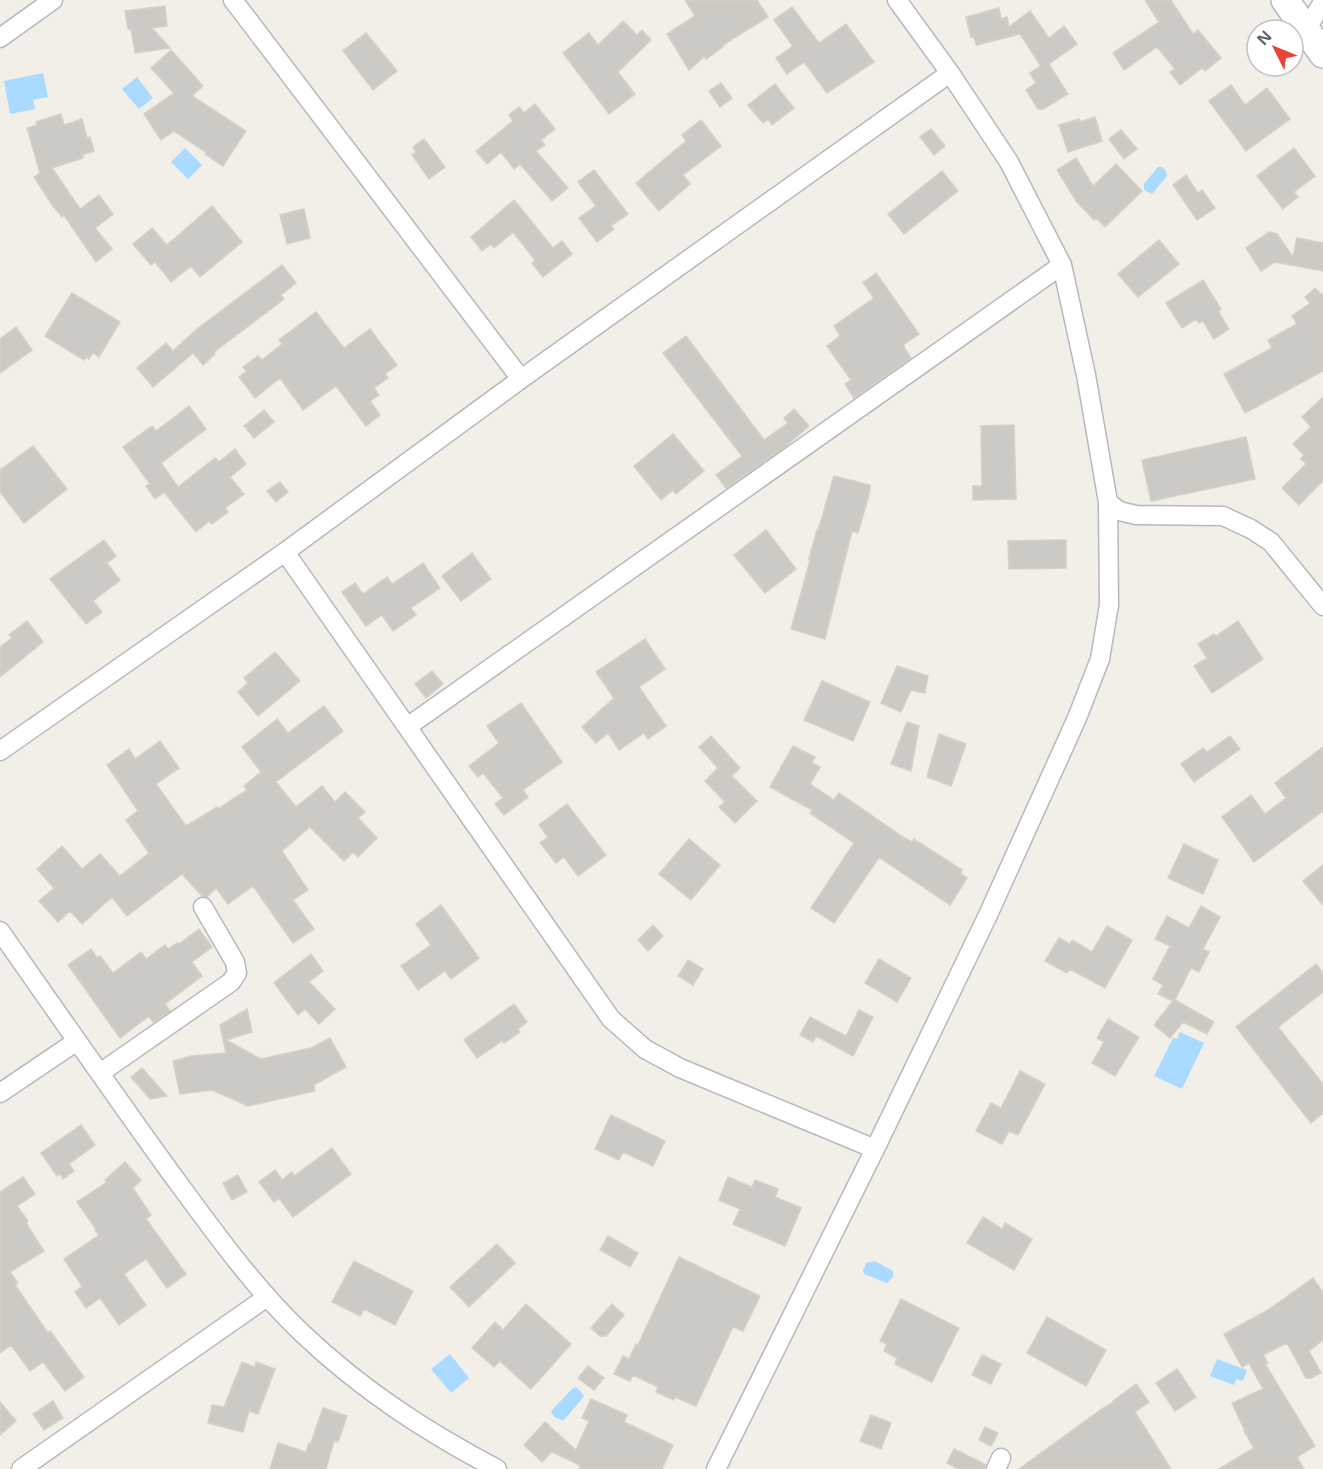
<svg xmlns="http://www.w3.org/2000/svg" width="1323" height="1469" viewBox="0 0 1323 1469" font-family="'Noto Sans',sans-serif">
  <rect width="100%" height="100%" fill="#f1efe8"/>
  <path fill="#aadaff" d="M43 73 48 97 33 100 35 109 10 114 4 81Z
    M137 77 153 98 139 109 122 89Z
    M185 148 202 165 188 179 171 162Z
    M1158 167H1162L1166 171 1167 176 1152 194 1144 190V184Z
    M1180 1032 1204 1043 1182 1089 1154 1076 1173 1038 1177 1039Z
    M875 1261 893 1271V1277L887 1283 864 1274 863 1271 866 1263Z
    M450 1354 469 1378 451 1393 431 1369Z
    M1217 1359 1247 1370 1243 1381 1236 1379 1234 1385 1210 1376Z
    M576 1387 584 1395 582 1399 563 1421 554 1417 551 1411 573 1388Z"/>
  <path fill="#cccac5" stroke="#d6d1c6" stroke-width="1.5" d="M685 0H757L768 17 723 45 724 46 706 59 705 56 689 70 667 34 695 16Z
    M1145 0H1171L1193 34 1198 30 1221 58 1205 71 1202 68 1180 85 1170 72 1175 69 1157 47 1124 70 1113 53 1159 22Z
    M165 6 167 26 152 28 170 48 135 53 131 29H128L125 11Z
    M792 7 819 43 846 24 874 62 827 93 804 62 787 74 776 58 793 46 774 20Z
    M999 8 1001 19 1007 17 1009 27 1030 11 1049 38 1064 26 1077 44 1049 64 1068 94 1043 109H1038L1026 90 1036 83 1030 73 1041 66 1020 34 976 45 974 36 971 37 966 17Z
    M623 21 637 35 642 30 651 40 618 72 635 94 609 114 563 53 589 33 598 45Z
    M366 33 397 71 373 90 343 51Z
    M171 50 203 86 192 96 246 131 223 166 205 154 206 152 174 131 161 140 144 114 174 93 151 68Z
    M721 83 732 98 720 107 709 91Z
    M775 84 794 108 772 125 768 119 763 123 748 105Z
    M1231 85 1245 105 1267 88 1290 119 1246 151 1209 101Z
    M535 104 555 129 541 140 545 145 536 151 568 188 552 201 520 164 514 169 501 152 487 164 476 151 513 121 509 115 519 107 524 113Z
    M61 114 64 125 82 119 87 138 90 137 94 151 82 155 83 158 52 168 80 209 99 195 113 214 95 228 112 249 96 262 64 215 62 217 53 206 34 177 40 173 27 128 37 125 36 122Z
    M1095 117 1102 141 1068 152 1059 125 1079 119 1080 122Z
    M701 120 721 146 683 175 690 184 659 211 636 183 686 141 682 135Z
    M931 129 945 146 934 155 920 137Z
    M1121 130 1137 149 1124 159 1109 139Z
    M424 139 445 167 429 179 412 155 416 152 413 147Z
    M1294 148 1315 176 1294 192 1298 197 1283 209 1257 176Z
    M1076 158 1093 186 1116 164 1142 191 1105 227 1096 218 1094 220 1076 201 1057 170Z
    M594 170 628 214 611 226 614 229 597 242 579 218 596 206 578 182Z
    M942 171 958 191 904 234 888 214Z
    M1186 175 1198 193 1202 190 1215 208 1197 220 1173 185Z
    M514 200 553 248 562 241 572 254 543 277 532 263 535 260 513 232 494 248 491 244 482 251 471 237Z
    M212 206 242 242 200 277 191 266 171 282 155 262 151 265 133 244 152 228 167 245Z
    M304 209 310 238 287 244 280 215Z
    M1269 232 1277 234 1293 257 1297 238 1323 243V271L1275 262 1261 271 1246 248Z
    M1159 240 1179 264 1138 297 1118 274Z
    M282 265 296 283 281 295 284 299 214 352 215 354 203 365 193 353 153 387 137 368 166 343 173 351 197 329Z
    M876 273 919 334 903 345 911 358 854 398 845 384 851 380 827 346 840 336 834 326 874 298 863 283Z
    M1203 280 1221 309 1218 311 1229 329 1214 339 1203 321 1199 323 1196 319 1182 328 1166 303Z
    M1315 288 1322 295 1323 294V371L1245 413 1224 374 1272 348 1268 340 1297 324 1292 316 1310 303 1305 297Z
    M72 293 120 322 99 357 93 353 89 359 86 357 84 360 45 336Z
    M316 312 344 348 370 329 397 365 385 374 388 378 374 388 379 395 370 401 380 415 366 426 336 386 303 410 280 378 255 398 239 377 247 371 243 367 258 356 262 360 282 344 279 340Z
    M16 327 32 350 0 373V339Z
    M686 336 764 440 788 423 784 418 794 409 809 426 785 447 726 488 716 475 742 456 663 353Z
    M1323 397V481L1299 505 1282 488 1306 464 1301 459 1304 455 1293 444 1311 427 1302 417Z
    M189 406 206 429 161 463 178 487 215 458 219 462 235 449 246 464 230 477 244 494 225 508 228 512 212 524 209 521 196 532 164 492 155 499 146 486 150 484 123 447 152 426 156 431Z
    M264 410 274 422 254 438 244 426Z
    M1014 425 1016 499 973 500V486H982L981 426Z
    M673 434 704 471 676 494 673 490 661 500 634 466Z
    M1246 437 1255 479 1151 501 1142 460Z
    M33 446 67 489 24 523 0 492V470Z
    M834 476 870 485V491L858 533 852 531 825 639 791 629 811 557 809 559 817 530 818 531Z
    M280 482 288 492 276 502 267 491Z
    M766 530 796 569 765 593 734 555Z
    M104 540 116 556 107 563 120 580 93 601 102 612 86 624 50 579Z
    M1066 540V568L1009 569 1008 541Z
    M472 553 491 579 461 601 442 576Z
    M423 563 440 588 411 608 416 615 393 631 382 615 366 626 342 592 355 583 363 594 387 577 392 584Z
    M27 621 43 642 0 677V647L12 638 9 635Z
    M1238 621 1263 659 1212 693 1194 666 1207 658 1198 644 1214 634 1216 636Z
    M645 639 665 669 639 687 666 726 648 739 644 733 619 750 608 733 596 743 582 727 614 698 596 672Z
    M275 652 300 681 258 716 238 692 248 683 244 678Z
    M897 666 928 676 925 693 911 690 901 712 881 703Z
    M432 671 443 684 426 698 415 684Z
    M822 681 870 702 853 741 804 720Z
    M521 703 562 762 523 790 528 797 504 815 495 804 503 798 483 773 478 777 469 766 499 743 487 726Z
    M324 706 343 731 276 782 296 807 322 786 335 802 345 792 365 812 358 818 377 838 358 857 353 852 344 861 310 827 282 851 308 890 293 900 314 929 293 943 253 886 228 904 216 888 207 897 202 896 182 874 127 916 112 897 82 924 70 911 58 922 39 901 54 888 37 869 62 846 82 869 100 854 120 876 149 853 126 820 138 811 107 765 129 749 135 759 160 741 179 768 156 784 186 826 217 807 218 809 247 790 244 786 261 772 242 747 277 719 288 733Z
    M907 722 919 726 911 771 891 764Z
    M939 734 966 744 951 786 927 777Z
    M711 736 740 768 732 776 757 801 735 823 719 807 725 802 705 781 718 768 699 747Z
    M1230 736 1240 749 1194 782 1181 764 1203 748 1207 752Z
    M793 746 815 757 812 763 820 767 810 784 834 800 839 793 903 837 912 842 914 839 962 870 960 873 967 878 950 905 880 858 878 859 834 923 811 908 854 843 810 813 812 810 770 787Z
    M1323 747V811L1254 862 1222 817 1251 795 1265 814 1286 798 1275 783Z
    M567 804 606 855 578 876 564 857 556 863 540 843 548 837 539 825Z
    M689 839 720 865 691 900 659 874Z
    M1184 844 1218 860 1203 894 1168 878Z
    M1323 865V905L1303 881Z
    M441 905 479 958 451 979 445 971 418 990 401 966 431 945 416 924Z
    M1201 906 1220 917 1203 949 1209 952 1199 972 1191 968 1175 1000 1214 1022 1207 1034 1183 1022 1170 1038 1154 1025 1173 1001 1158 994 1163 985 1153 979 1170 946 1155 939 1167 916 1189 928Z
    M653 925 663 936 648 951 638 940Z
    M1107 926 1132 940 1105 988 1070 969 1067 973 1045 961 1059 938 1070 944 1072 940 1092 952Z
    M199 929 212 947 192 962 202 976 165 1004 170 1011 153 1022 149 1016 120 1038 68 965 91 949 97 958 100 956 113 973 141 952 146 959 165 945 168 949 177 943 179 944Z
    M311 954 323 971 309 982 335 1009 319 1024 305 1009 298 1015 274 983Z
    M879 959 911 978 897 1002 865 983Z
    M688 960 703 969 693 985 678 976Z
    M1316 964 1323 973V992L1278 1027 1323 1084V1113L1311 1123 1236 1027Z
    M514 1004 527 1022 518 1029 520 1032 504 1043 502 1041 477 1058 464 1040Z
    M247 1009 252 1032 226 1040 261 1059 311 1048 330 1038 346 1067 314 1085 315 1091 248 1106 212 1090 180 1094 173 1061 191 1056 226 1053 220 1025Z
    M859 1010 873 1017 853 1056 816 1036 813 1042 800 1035 810 1017 846 1036Z
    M1108 1019 1139 1037 1115 1076 1092 1063 1104 1042 1097 1038Z
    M142 1068 167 1096 150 1099 131 1077Z
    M1020 1071 1045 1084 1018 1135 1009 1131 1002 1144 976 1131 991 1103 1001 1108Z
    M611 1115 665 1141 653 1166 623 1152 619 1160 595 1149Z
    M81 1125 95 1145 69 1164 74 1171 63 1179 60 1174 57 1176 41 1153Z
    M332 1148 351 1174 293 1217 279 1198 274 1202 259 1182 275 1170 282 1180 292 1172 294 1176Z
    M125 1162 141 1180 133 1188 151 1215 146 1219 186 1274 167 1288 146 1259 124 1274 146 1305 119 1325 100 1298 86 1308 75 1292 82 1286 64 1259 99 1235 95 1230 96 1229 77 1202 107 1182 105 1180Z
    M238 1175 247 1192 232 1200 223 1183Z
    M23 1177 35 1194 17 1206 28 1221 26 1223 44 1251 10 1272 18 1283 15 1285 48 1333 50 1331 84 1377 65 1391 43 1362 30 1371 11 1345 0 1353V1192Z
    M728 1177 752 1187 755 1180 778 1189 775 1197 801 1208 785 1246 733 1224 740 1209 719 1200Z
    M983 1217 1002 1229 1005 1223 1032 1239 1014 1270 967 1243Z
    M608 1236 638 1253 630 1267 600 1250Z
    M497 1244 515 1263 469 1307 450 1287Z
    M679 1257 760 1296 743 1331 733 1327 696 1406 675 1397 674 1400 656 1392 658 1387 633 1375 630 1381 614 1374 623 1356 629 1359 636 1344 638 1345Z
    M354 1261 413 1291 395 1325 364 1309 360 1316 332 1302Z
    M1313 1278 1323 1292V1340L1309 1351 1321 1373 1311 1378H1306L1287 1343 1263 1355 1268 1363 1265 1364 1315 1446 1297 1457 1304 1469H1219L1254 1448 1244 1431H1245L1232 1403 1263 1389 1249 1363 1242 1367 1224 1334 1268 1310Z
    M901 1299 959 1328 932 1382 895 1364 897 1358 884 1351 887 1344 880 1341Z
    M526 1304 571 1344 531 1389 500 1361 494 1367 472 1348 495 1322 503 1330Z
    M612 1304 624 1315 606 1336H600L591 1328Z
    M1047 1317 1106 1350 1086 1386 1027 1353Z
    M982 1355 1001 1364 991 1384 972 1375Z
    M242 1362 255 1367 256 1362 275 1369 258 1414 249 1411 243 1432 208 1423 212 1405 224 1407Z
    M588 1366 604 1378 594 1390 578 1378Z
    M1177 1369 1196 1397 1175 1411 1156 1383Z
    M1136 1384 1149 1402 1135 1412 1171 1469H1019L1102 1409 1114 1402 1113 1401Z
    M591 1399 627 1415 624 1422 673 1445 662 1469H579L580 1465 552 1452 542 1462 524 1445 545 1422 576 1450 589 1421 582 1418Z
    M53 1401 63 1418 44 1430 33 1414Z
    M0 1402 16 1421 0 1435Z
    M323 1408 347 1416 338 1442 334 1441 326 1469H270L278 1443 306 1452 309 1443H311Z
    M871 1415 891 1423 881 1449 860 1441Z
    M985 1427 998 1433 991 1446 979 1440Z
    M954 1449 986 1465 985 1469H958L947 1463Z"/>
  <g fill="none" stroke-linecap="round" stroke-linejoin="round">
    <g stroke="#b5b8bc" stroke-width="21">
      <path id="street" d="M233 0 521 379
        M897 0 950 73 1009 162 1062 265 1086 375 1108 502 1119 511 1136 515 1223 516 1251 529 1271 542 1323 606
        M1306 30 1323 2
        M0 38 53 0
        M285 552 611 1019 645 1049 680 1068 875 1149
        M407 727 1062 265
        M0 751 285 552 521 379 950 73
        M0 931C56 1011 111 1090 168 1169 210 1226 252 1286 303 1334 362 1390 425 1431 497 1469
        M100 1073 231 982 237 973 235 962 203 907
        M0 1093 77 1041
        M21 1469 267 1297
        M716 1469 875 1149 988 915 1077 718 1100 659 1109 605 1108 502
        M996 1469 1001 1458"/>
    </g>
    <g stroke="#b6babf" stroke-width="30">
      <path id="secondary" d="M1285 0 1323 54"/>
    </g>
    <use href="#street" stroke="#fff" stroke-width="18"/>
    <use href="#secondary" stroke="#fff" stroke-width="27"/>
  </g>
  <g transform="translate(1275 48) rotate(313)"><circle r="28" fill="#ffffff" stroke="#bfc1c3" stroke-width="1.5"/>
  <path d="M0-4.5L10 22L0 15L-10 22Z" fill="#ea4335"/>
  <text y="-9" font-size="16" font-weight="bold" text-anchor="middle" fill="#5f6368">N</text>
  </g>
</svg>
